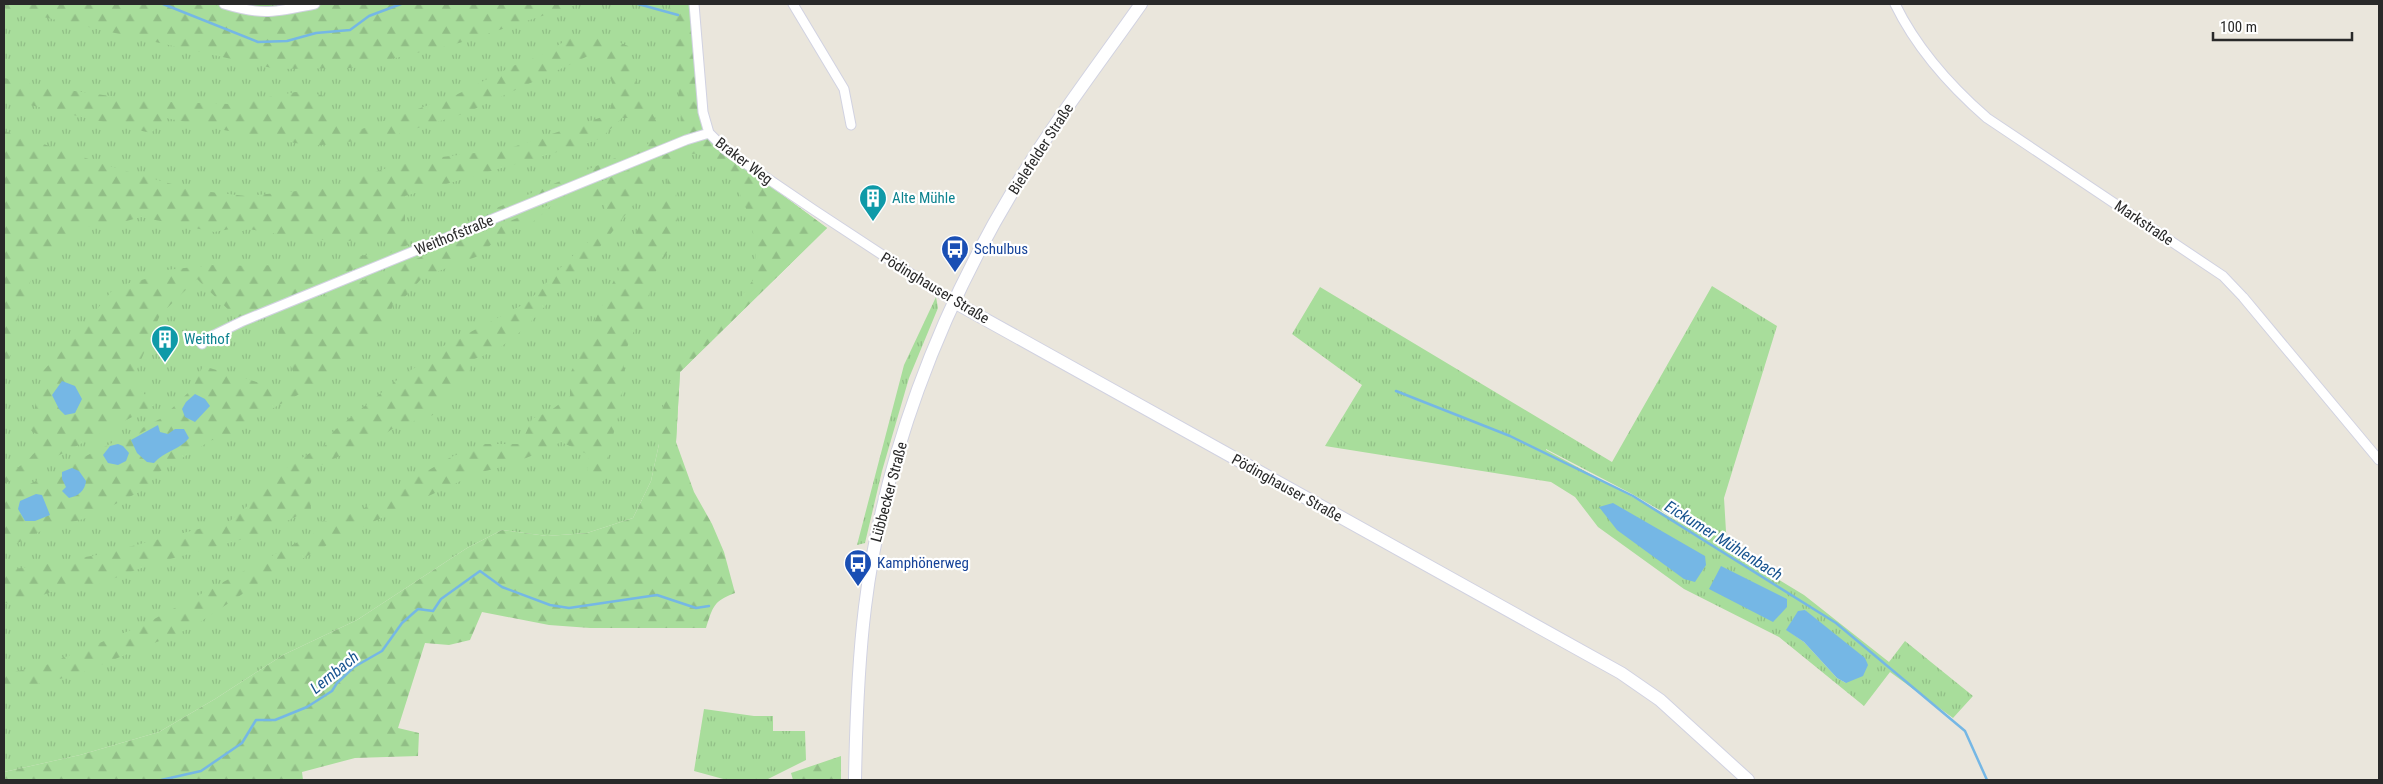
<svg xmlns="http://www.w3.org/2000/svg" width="2383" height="784" viewBox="0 0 2383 784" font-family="'Roboto Condensed',sans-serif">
  <defs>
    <pattern id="grass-tufts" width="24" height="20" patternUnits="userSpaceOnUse" patternTransform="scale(1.25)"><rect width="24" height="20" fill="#a8dd9b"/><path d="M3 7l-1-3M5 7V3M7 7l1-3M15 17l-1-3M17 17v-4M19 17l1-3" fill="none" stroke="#91be86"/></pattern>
    <pattern id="forest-firs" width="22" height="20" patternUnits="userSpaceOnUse" patternTransform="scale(1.25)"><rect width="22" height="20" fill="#a8dd9b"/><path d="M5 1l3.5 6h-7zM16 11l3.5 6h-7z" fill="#91be86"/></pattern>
  </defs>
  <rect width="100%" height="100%" fill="#eae6dc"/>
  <path fill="url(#grass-tufts)" fill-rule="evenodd" d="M4 4H692L700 112 723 151 827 228 680 372 676 442 659 444 651 481 633 518 587 533 547 536 502 530 467 548 357 620 283 655 215 699 159 732 80 755 4 772Z
    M1712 286 1777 326 1724 498 1727 548 1804 595 1889 662 1905 641 1973 696 1953 718 1890 672 1864 706 1779 637 1684 589 1598 527 1575 497 1551 482 1325 446 1362 385 1292 334 1320 287 1612 462ZM1546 449 1632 494 1701 534 1546 450ZM1805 610 1846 683 1837 678 1804 642 1787 630Z
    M936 297 938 308 909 378 882 471 865 543 857 545 904 365Z
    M704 709 754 716H773V731H805L806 760 766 780H727L694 771Z"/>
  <path fill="url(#forest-firs)" fill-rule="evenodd" d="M4 4H211L259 16H273L331 4H579L459 43 353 68 276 69 12 10 4 8Z
    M670 4H692L707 128 683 137Z
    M597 33 628 46 631 53V70L658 125 664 147 481 223 475 217 620 156C634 156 640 151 650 142L646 118H622L601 138 588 143 405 196V223L410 244 239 320 197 279 160 315 132 381 155 405 4 484V475C20 468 37 455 43 438L30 430 43 371 72 340 115 287 149 278 166 270 213 265 254 266 327 262 371 254H384L394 245 380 232 350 241 306 239 249 229 239 232 230 229 214 232 141 217 101 228 81 225 57 245 35 268 14 330 13 344 4 377V131L119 169 193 190 246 196 328 188 390 167 434 158 507 149 608 115 615 93 607 67 588 56 466 113 389 137 313 146 248 135 166 118 151 133 4 99V78L39 86 146 101 229 104 296 92 322 95 340 122 359 130 454 96 515 65 540 56 572 37Z
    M711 136 723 151 827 228 680 372 676 442 694 492 712 524 724 552 735 593C713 601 713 607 706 628H590L549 625 482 612 470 640 449 645 425 643 398 728 419 733 418 756 355 758 302 772 303 780H4V772L80 755 159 732 215 699 283 655 357 620 467 548 502 530 547 536 587 533 633 518 651 481 659 444 660 417 675 367 741 297 755 277 756 245 747 211 733 177 714 155C696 153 683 150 674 169L677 178 676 203 678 217 676 227 666 255 653 276 646 312 633 333 623 357 625 377 618 417 608 454 607 477 600 484 590 479 587 469 589 455 561 442C536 455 509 466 480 472L347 534 262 581 191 628 76 675 4 692V674L46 665 143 625 324 528 321 521H332L361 510 451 457 485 444H521L532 419 550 411 570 396V374L644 216 667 189 668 175 656 168 633 205 606 240 524 329 497 350 472 360 466 383 440 404 433 415 395 427 385 434 317 467 309 487 311 509 261 534 152 564 89 588 78 582 13 606 4 602V571L97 555 230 521 252 502 257 486 310 453 326 445 329 435 407 372 432 359 434 351 528 302 567 261 597 234 606 212 604 205 593 202 581 190Z
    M554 203 536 220 498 237 481 255 423 277 403 299 393 303 390 316 381 331 355 356 339 364 326 380 247 422 237 437 225 441 212 440 159 472 145 489 90 517 41 531 4 550V497L162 418 192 389 203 366 280 389 295 377 273 317ZM154 426 160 432 168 434 169 452 160 456 154 463 137 435Z
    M841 756V780H793L791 773Z"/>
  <path fill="#75b7e5" d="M62 381 75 386 82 399 75 413 65 415 59 409 52 395Z
    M195 394 205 399 210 406 195 422 185 417 182 409 186 402Z
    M158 425 160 432 168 434 175 429H184L189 438C180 450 164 451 154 463L147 462 137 453 131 440Z
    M118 444 123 446 129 453 126 461 118 465 108 463 103 455 110 446Z
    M72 468 79 471 86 481C85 491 78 496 69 498L62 491 66 487 62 479V472Z
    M36 494 42 495 50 515 35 521H25L18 509 20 501Z
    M1613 503 1705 556 1706 565 1695 582 1684 579 1617 530 1599 507Z
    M1721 566 1787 599V607L1773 622 1709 589Z
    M1805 610 1865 658 1868 665 1863 676 1846 683 1837 678 1804 642 1786 630 1798 611Z"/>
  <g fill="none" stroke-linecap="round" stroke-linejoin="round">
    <path stroke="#75b7e5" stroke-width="2.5" d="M163 4 258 42 287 41 316 33 350 30 369 16 401 4
      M638 4 678 15
      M1396 391 1510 436 1633 496 1836 623 1965 731 1987 780
      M161 780 201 771 242 743 256 720H275L307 707 332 691 337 683 354 667 382 651 402 623 418 609 433 611 441 599 480 571 502 587 550 605 569 608 657 595 696 608 709 606"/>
    <g stroke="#d1d2e1" stroke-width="11">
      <path id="street" d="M224 4C264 16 274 12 315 4
        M694 4 703 112 709 133 727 151 814 210 954 302
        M793 4 844 89 851 125
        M1895 4C1917 49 1949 85 1987 118L2223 276 2243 297 2379 460
        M202 344 206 339 243 321 686 140 709 133"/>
    </g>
    <g stroke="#d1d2e1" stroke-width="14">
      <path id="secondary" d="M954 302 1621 673 1660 700 1748 780
        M855 780C856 722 858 664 865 607 883 460 938 315 1014 189 1052 125 1098 65 1141 4"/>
    </g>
    <use href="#street" stroke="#fff" stroke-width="9"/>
    <use href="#secondary" stroke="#fff" stroke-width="12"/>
  </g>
  <defs>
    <g id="building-pin" transform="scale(1.4375)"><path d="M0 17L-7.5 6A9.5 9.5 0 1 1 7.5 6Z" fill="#0f9aa8" stroke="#fff"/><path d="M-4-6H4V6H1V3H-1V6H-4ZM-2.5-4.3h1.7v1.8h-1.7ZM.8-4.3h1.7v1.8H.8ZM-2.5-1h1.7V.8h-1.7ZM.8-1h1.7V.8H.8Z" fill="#fff"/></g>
    <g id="bus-pin" transform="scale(1.4375)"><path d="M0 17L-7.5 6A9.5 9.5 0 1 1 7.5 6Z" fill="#1a4fb4" stroke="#fff"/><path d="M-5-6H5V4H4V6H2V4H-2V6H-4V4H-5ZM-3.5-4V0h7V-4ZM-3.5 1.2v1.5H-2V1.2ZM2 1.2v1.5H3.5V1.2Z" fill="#fff"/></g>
  </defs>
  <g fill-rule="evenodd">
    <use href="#building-pin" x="873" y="198"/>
    <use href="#bus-pin" x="955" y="249"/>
    <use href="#building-pin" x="165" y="339"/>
    <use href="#bus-pin" x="858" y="563"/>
  </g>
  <g text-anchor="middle" stroke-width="4.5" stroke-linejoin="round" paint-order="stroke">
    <g font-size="15" fill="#292929" stroke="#fff">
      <text transform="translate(1041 149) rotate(-57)" y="5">Bielefelder Straße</text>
      <text transform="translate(744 161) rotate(37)" y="5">Braker Weg</text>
      <text transform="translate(2144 223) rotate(34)" y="5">Markstraße</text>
      <text transform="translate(454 235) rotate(-22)" y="5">Weithofstraße</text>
      <text transform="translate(935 288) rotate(31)" y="5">Pödinghauser Straße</text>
      <text transform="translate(1287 488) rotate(29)" y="5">Pödinghauser Straße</text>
      <text transform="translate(889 492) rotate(-75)" y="5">Lübbecker Straße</text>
    </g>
    <g font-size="15" fill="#0d838f" stroke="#fff" text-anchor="start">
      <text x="892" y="203">Alte Mühle</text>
      <text x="184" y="344">Weithof</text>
    </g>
    <g font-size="15" fill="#164399" stroke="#fff" text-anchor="start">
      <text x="974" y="254">Schulbus</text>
      <text x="877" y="568">Kamphönerweg</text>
    </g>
    <g font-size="16" font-style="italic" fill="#17538f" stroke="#fff">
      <text transform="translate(1724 540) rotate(32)" y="6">Eickumer Mühlenbach</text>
      <text transform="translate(334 672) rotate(-39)" y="6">Lernbach</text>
    </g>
  </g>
  <rect width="2383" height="784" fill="none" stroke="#292929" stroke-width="10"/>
  <path d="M2213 32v8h139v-8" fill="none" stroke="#292929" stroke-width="2.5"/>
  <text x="2220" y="32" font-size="15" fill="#292929" stroke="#ffffff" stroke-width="4" paint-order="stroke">100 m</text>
</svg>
